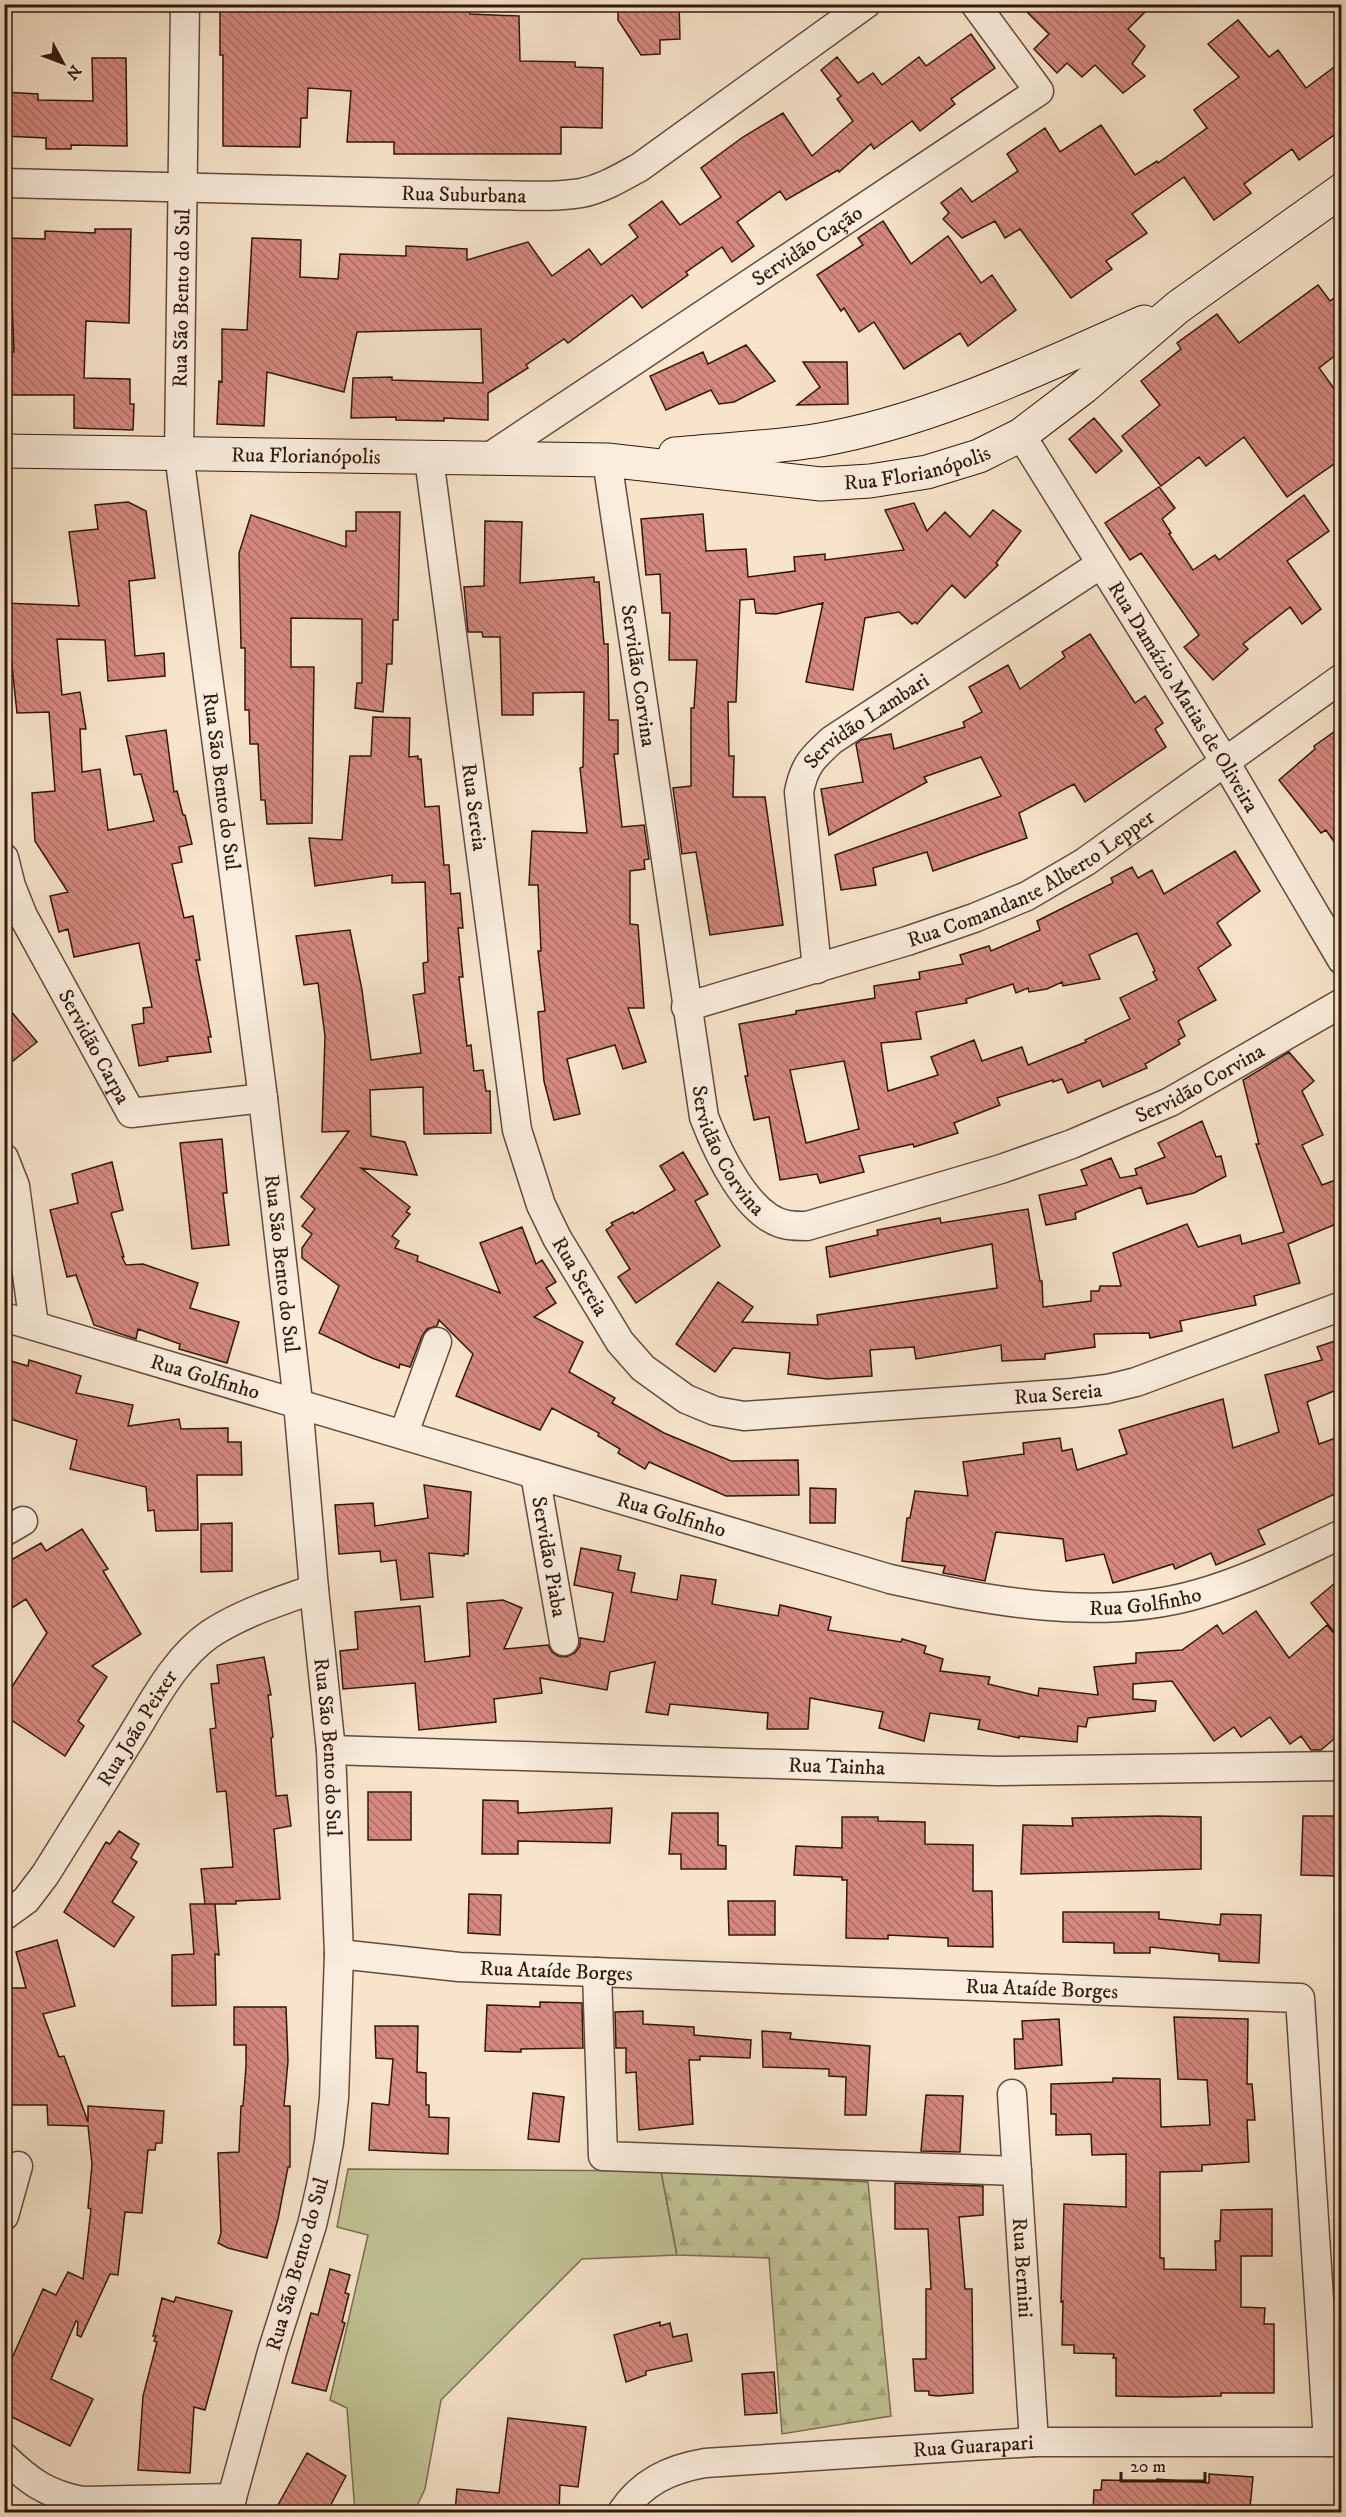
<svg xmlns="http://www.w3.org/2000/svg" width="1346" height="2517" viewBox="0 0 1346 2517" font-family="'IM FELL DW Pica',serif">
  <defs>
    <pattern id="forest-firs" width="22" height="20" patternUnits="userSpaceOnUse" patternTransform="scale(1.5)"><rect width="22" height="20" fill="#c1c395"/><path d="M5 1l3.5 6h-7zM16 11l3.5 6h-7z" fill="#a6a77f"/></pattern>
    <pattern id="building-back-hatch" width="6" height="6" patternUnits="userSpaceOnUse" patternTransform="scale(1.5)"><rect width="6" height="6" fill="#d5887f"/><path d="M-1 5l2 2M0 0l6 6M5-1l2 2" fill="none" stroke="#ad6e66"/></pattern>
  </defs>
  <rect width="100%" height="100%" fill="#f7e4cb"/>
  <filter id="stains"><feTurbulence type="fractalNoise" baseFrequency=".00333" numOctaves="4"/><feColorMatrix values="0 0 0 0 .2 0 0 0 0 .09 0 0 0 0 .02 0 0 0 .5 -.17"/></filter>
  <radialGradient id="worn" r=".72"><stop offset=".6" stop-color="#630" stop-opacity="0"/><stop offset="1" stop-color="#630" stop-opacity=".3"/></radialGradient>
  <path fill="#c1c395" stroke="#796e51" stroke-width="1.5" d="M348 2169 661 2171 677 2255 582 2259 441 2400 425 2489 414 2512H355L347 2408 330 2400 368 2235 337 2227Z"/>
  <path fill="url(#forest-firs)" stroke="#796e51" stroke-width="1.5" d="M661 2171 868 2182 891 2416 782 2434 769 2258 677 2255Z"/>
  <path fill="url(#building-back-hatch)" stroke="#31180d" stroke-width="1.5" fill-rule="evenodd" d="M258 4H470V14L519 16 520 61 575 62V67L603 68 602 128 561 127V154H394V142H347L351 91 308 88 307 118H301L300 147 223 146V55H220V9L258 10Z
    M618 4H679L680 39 660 40V54L641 55 618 20Z
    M1019 4H1153L1128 29 1145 46 1132 64 1145 76 1123 93 1095 65 1082 77 1067 63 1057 73 1034 49 1049 34Z
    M1238 20 1269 57 1278 50 1306 88 1341 62V130L1299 160 1292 149 1244 184 1251 193 1214 220 1184 177 1132 214 1147 233 1106 261 1112 269 1071 298 1020 229 1005 238 995 221 962 238 943 219 949 213 941 203 961 188 972 202 1018 171 1007 154 1045 128 1060 152 1101 125 1135 175 1157 161 1158 163 1207 128 1194 110 1239 77 1208 44Z
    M971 34 995 68 951 99 955 104 920 131 912 121 874 149 871 144 839 172 838 170 786 200 780 191 737 222 754 246 732 262 722 247 686 272 688 275 642 308 632 295 568 343 564 339 526 365 528 368 488 393V420L444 418V421L396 420V417L351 418 353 378 392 377V380L483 383 481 329 357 332 344 392 267 372 264 426 217 424 219 381 222 382V329L247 330 252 238 301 240 300 277 338 279 340 254 406 256V246L467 249V260L528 242 552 276 589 249 601 265 638 237 629 225 662 201 680 225 721 197 701 168 743 137 783 113 812 156 853 121 837 99 841 96 821 70 837 57 858 83 873 73 882 85 919 57 926 66Z
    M92 58H126L127 146 71 145V149H46V138L4 136V92L38 94V100L93 101Z
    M883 221 911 264 948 236 981 283 992 275 1016 310 968 346 960 333 904 369 874 322 859 332 844 308 841 311 817 275 863 245 858 238Z
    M95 229H131L129 323 86 321 84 378 130 379V404H134L133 430 74 428V395H4V352H14L11 280 4 279V238L45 239V231L95 233Z
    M1318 285 1330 301 1341 293V351L1319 368 1341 398V459L1287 497 1244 437 1206 466 1199 457 1161 486 1122 436 1160 405 1141 381 1181 349 1177 343 1217 314 1239 343Z
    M746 345 775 381 734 402 719 404 711 390 666 410 650 376 703 352 708 364Z
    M803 362H847L848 404 797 405 820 387Z
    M1094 418 1122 451 1096 473 1069 439Z
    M1159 487 1175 508 1162 519 1171 533 1169 534 1193 570 1215 555 1219 560 1304 495 1329 531 1287 561 1321 609 1302 624 1290 607 1243 644 1248 649 1213 680 1184 647 1199 635 1141 553 1130 560 1105 523Z
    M128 502 146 511 155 578 129 581 135 656 164 653 165 676 108 681 105 640 57 639 62 695 80 692 86 729H80L82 772 100 769 108 830 154 821 141 774 134 775 126 736 166 730 174 792 177 791 183 815H185L192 844 179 847 182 862 172 864 184 918 193 916 200 960H196L211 1037H208L211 1052 167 1057 168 1061 139 1066 132 1025 144 1023 143 1008 152 1007 139 943 74 957 68 929 59 932 50 896 68 892 35 841 32 793 55 791 49 712 17 713 9 638H4V603L79 606 69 532 98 529 95 505Z
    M914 503 927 531 945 512 970 537 993 510 1021 531 996 563 998 565 965 598 952 585 917 624 915 622 912 624 899 612 865 618 853 690 806 682 823 603 776 614 756 613 754 599 740 600 736 702H728L729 756H734L733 797H765L783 925 710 935 696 852 682 854 673 788 691 786V708H694L697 660H669L670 613H662L660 574 646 575 641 519 703 514 706 551 746 549 748 577 795 571 794 557 825 554V560L904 550 885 510Z
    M356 512H400L398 620H393L392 664H387L383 712 355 708 357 683H362V619L291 618V667H314L312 823 267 824 265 800H261L258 744H250L249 710H245V648H241L239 553 251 515 346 547V531H356Z
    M485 521 522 522 520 583 594 577V582H599L604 644H608L609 720H618V754H614L622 827 644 825 649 859 644 860 645 869 630 871V924L638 925 644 1008H628L646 1062 623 1069 615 1045 567 1059 580 1114 554 1120 544 1081 538 1012 545 1011 538 951H541L538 885H529L532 831 587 833 580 768 583 767 584 692 533 693V715H502L500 637H483L482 632H468L464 587 484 586Z
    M1090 634 1135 703 1145 696 1163 723 1155 729 1166 747 1085 802 1074 784 1019 813 1027 838 933 871 927 852 873 868 876 885 841 890 835 855 1001 796 981 757 924 777 927 782 829 835 821 789 863 782 856 744 861 740 891 734 894 749 965 727 963 722 982 712 969 687 1008 665 1020 689 1065 657 1062 652Z
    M373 717 410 718 409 757 418 756V759H421L425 807 439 806 444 865H449L451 894 460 893 463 928H458L463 977H459L467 1046 471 1045 474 1071 483 1070 486 1091H490L491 1133 424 1134 423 1087 370 1090 371 1136 405 1142 417 1175 361 1168 410 1207 406 1212 410 1214 392 1236 399 1241 395 1248 418 1256 417 1261 500 1293 480 1243 522 1227 536 1264 542 1260 556 1282 546 1288 556 1303 534 1317 583 1342 569 1372 615 1398 612 1403 664 1433 731 1461 798 1460 799 1495 726 1496 649 1462 645 1469 618 1453 620 1449 598 1436 599 1433 552 1408 540 1430 456 1396 473 1354 439 1320 437 1326 427 1329 422 1336 410 1367 400 1364 399 1368 372 1358 319 1333 339 1286 302 1258V1248L312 1234 302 1226 315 1209 301 1197 349 1131 322 1132 325 1036 318 983 304 985 296 936 350 930 362 990 371 1060 421 1053 413 995 425 993 423 963 428 962 425 882 392 883V875L315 886 309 838 342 840 350 756H371Z
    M1341 727V852L1326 830 1321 833 1279 780 1315 749 1314 746Z
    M1235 851 1260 891 1217 923 1231 945 1198 968 1216 1000 1178 1021 1185 1036 1178 1040 1180 1044 1145 1064 1147 1068 1103 1087 1100 1080 1068 1093 1062 1079 1053 1082V1080L997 1098 1000 1105 954 1123 958 1133 914 1147 913 1144 859 1156 864 1172 820 1183 817 1174 780 1180 769 1117 754 1120 745 1076H748L739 1024 796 1014V1011L875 998 874 986 920 979 919 972 963 964 960 955 989 946 991 951 1040 930 1037 921 1113 883 1111 878 1132 867 1138 878 1152 870 1164 894ZM1137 933 1155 971 1153 972 1157 980 1120 998 1130 1019 1085 1040 1086 1042 1028 1065 1022 1047 982 1061 974 1040 931 1057 938 1075 888 1091 881 1043 921 1039 916 1012 967 1003 966 999 1013 984 1016 993 1028 988 1029 992 1047 989 1062 982 1063 986 1100 979 1089 955ZM844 1061 859 1129 806 1143 790 1070Z
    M4 1003 37 1042 4 1068Z
    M1289 1052 1314 1081 1302 1091 1323 1135 1302 1145 1322 1185 1341 1178V1222L1288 1244 1300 1283 1254 1296 1256 1305 1180 1321 1182 1331 1150 1338 1149 1333 1094 1334 1095 1347 1045 1354V1359L1002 1361 1001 1345 916 1359 914 1347 870 1350 872 1376 827 1379 788 1374 790 1353 733 1348 715 1372 676 1344 718 1282 753 1307 742 1322 818 1325 817 1315 997 1288 992 1244 830 1277 826 1247 878 1235 877 1230 940 1218 941 1223 1028 1209 1040 1281H1042L1043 1307 1091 1301V1291H1099L1100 1286H1121L1113 1253 1187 1224 1198 1247 1240 1235 1242 1244 1284 1232 1256 1144H1259L1243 1080Z
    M1202 1121 1216 1157 1221 1156 1226 1176 1194 1193 1147 1204 1141 1187 1075 1213 1076 1219 1046 1225 1039 1195 1087 1185 1081 1170 1111 1158 1120 1178 1137 1175 1135 1169 1165 1157 1158 1143Z
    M222 1139 227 1193H223L229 1245 192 1249 180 1143Z
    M683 1152 708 1194 695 1201 720 1246 636 1303 618 1277 630 1269 606 1230 613 1225 611 1223 633 1212 634 1214 675 1190 660 1166Z
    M112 1162 123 1210 111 1213 124 1257H122L126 1265 143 1264 198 1283 190 1308 239 1322 227 1363 179 1349 180 1344 138 1329 136 1339 94 1325 76 1275 67 1277 50 1210 78 1203 72 1174Z
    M1341 1339V1406L1334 1391 1307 1402 1319 1444 1341 1436V1491L1258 1530 1265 1544 1216 1565 1211 1553 1175 1569 1173 1564 1113 1583 1104 1554 1066 1561 1063 1539 996 1532 985 1581 943 1573 945 1566 902 1561 907 1518H910L915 1491 968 1496 963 1462 1024 1454 1023 1443 1060 1438 1062 1451 1072 1449 1077 1470 1127 1454 1119 1430 1223 1399 1233 1448 1279 1432 1265 1375 1322 1360 1317 1347Z
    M4 1359 28 1366 29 1360 81 1376 76 1393 133 1405 128 1426 179 1419 181 1429 228 1428V1442H241L242 1475H197L198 1530 156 1531 154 1510 148 1511 146 1487 70 1469 77 1440 4 1417Z
    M424 1485 471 1492 468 1554H464V1556L429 1553 433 1597 401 1600 396 1560 381 1562 380 1551 339 1554 335 1505 373 1503 375 1526 428 1518Z
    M810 1488 836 1489 835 1523H810Z
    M232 1523V1571L201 1572V1524Z
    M82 1529 108 1569 103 1571 141 1634 92 1666 107 1677 78 1721 84 1726 65 1756 4 1715V1699L47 1633 26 1599 4 1613V1564L41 1543 46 1551Z
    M581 1548 621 1556 618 1570 635 1573 631 1592 677 1600 681 1575 716 1580 712 1604 778 1616 780 1605 831 1617 828 1630 901 1642 902 1639 926 1646 924 1653 943 1659 940 1671 990 1677 988 1684 1038 1696 1039 1688 1098 1695 1094 1667 1136 1663V1653L1182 1650 1217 1625 1223 1634 1256 1611 1289 1658 1327 1625 1341 1642V1733L1321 1750H1311L1301 1736 1290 1744 1270 1717 1241 1737 1234 1727 1214 1741 1172 1681 1133 1684V1699L1156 1701 1155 1711 1088 1718 1086 1727 1078 1726 1077 1742 1019 1736V1738L978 1729 980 1720 930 1713 924 1741 879 1728 883 1712 810 1698 808 1729H767L768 1713 670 1704 668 1715 646 1712 655 1662 610 1672 607 1690 540 1678 542 1693 494 1699 496 1722 419 1730 415 1683 343 1689 340 1651 358 1649 355 1612 420 1606 425 1662 470 1656 467 1603 503 1600 522 1608 504 1649 548 1645 552 1652 558 1656 566 1657 575 1653 580 1646V1638L604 1642 613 1593 574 1585Z
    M1341 1578V1641L1311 1603Z
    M264 1657 271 1695H268L273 1737 271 1738 276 1796 287 1795 291 1826 274 1829 280 1899 236 1901V1904H205L201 1869 233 1867 226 1791 217 1792 210 1729 216 1728 211 1684 219 1683 217 1665Z
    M368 1792H411V1840H368Z
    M483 1800 518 1801V1813L612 1808 610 1843 518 1841V1854H482Z
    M672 1813H718V1845L726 1846V1869H681V1854H669Z
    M1158 1816 1201 1817V1869L1021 1874 1023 1825 1073 1826 1072 1818Z
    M1303 1816H1340L1338 1876 1301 1875Z
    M842 1817H878V1821L925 1822V1844L973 1845V1891H992L993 1947 948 1946V1938L888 1935V1939L846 1938 847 1880H842V1877L794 1875 796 1846 842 1848Z
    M119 1831 139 1844 131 1858 137 1862 112 1902 134 1917 114 1947 64 1912 106 1842 110 1844Z
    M469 1894 501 1895 500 1935 468 1933Z
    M728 1901H775V1935H729Z
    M190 1904H215L219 1955 215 1954 216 2005 172 2006V1955L194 1954Z
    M1063 1912H1159V1919L1220 1925 1221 1914 1261 1915 1259 1963 1219 1961V1954L1150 1947V1953H1114V1943L1063 1942Z
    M57 1940 75 2006 43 2014 59 2057 64 2056 88 2122V2106L164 2111 162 2143H156L155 2150H148L142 2213 125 2212 118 2275 110 2274 81 2337 77 2335 78 2322 76 2321 51 2379 93 2399 70 2446 4 2413V2354L12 2358 43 2289 56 2295 68 2272 83 2279 91 2209 88 2208 92 2164 88 2126 48 2125 47 2105H4V1988H26L16 1952Z
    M540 2002 582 2003 583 2048 521 2049V2052L485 2051 487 2005 540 2007Z
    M234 2007H286L288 2061 284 2106H290V2167H288L278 2219 267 2258 228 2248 218 2243 221 2233 218 2153 239 2152 241 2106H243L246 2066V2045H234Z
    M643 2011V2024L694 2027V2035L751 2040 750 2058 700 2056V2060H689L693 2124 639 2130 636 2072 626 2073V2048H616L615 2012Z
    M1174 2017 1248 2019 1247 2084H1252L1255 2120H1247L1249 2162 1202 2165V2171L1160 2172V2258H1164V2269L1216 2270 1215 2241H1220L1221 2210 1272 2209V2256H1241V2307L1265 2308 1264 2324H1274V2393H1221V2396L1173 2397 1116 2396V2358H1113L1114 2354 1074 2353V2345H1062L1063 2301 1061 2302 1064 2204 1126 2207V2154L1092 2155 1091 2134 1056 2135V2114H1051V2084L1113 2082V2078L1160 2079 1161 2127 1210 2125 1207 2080 1178 2079Z
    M1059 2019 1062 2065 1015 2069 1014 2039H1023L1022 2021Z
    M375 2026H418L417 2072 426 2073V2105H429V2117L449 2118 448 2154 369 2150 372 2103 389 2105 393 2059 376 2058Z
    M762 2031 791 2033 790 2039 870 2046 866 2115H845L846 2077 829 2076V2069L763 2067Z
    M533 2093 564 2097 559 2142 528 2139Z
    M926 2095 963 2096 960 2152 921 2151Z
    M895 2183 983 2186V2215L959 2217 965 2289H972L973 2393 938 2396 929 2395V2391H915L913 2359H926V2289H931L928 2229H895Z
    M330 2269 350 2275 345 2293 349 2294 342 2322 345 2323 326 2391 292 2383 311 2313 318 2315Z
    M176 2297 232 2311 205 2410 194 2407 190 2473 138 2470 143 2396 157 2342 154 2341 156 2336H153L162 2298 174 2302Z
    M660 2322V2326L670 2323 673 2337 687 2334 692 2361 646 2371V2375L626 2382 614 2335Z
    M774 2372 777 2413 745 2415 742 2374Z
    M508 2418 586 2427 578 2487 560 2485 559 2512H455L457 2489 499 2493Z
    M307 2453 346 2476 327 2512H274Z
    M1209 2474 1253 2477 1250 2507 1248 2506V2512H1093L1094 2490H1101L1102 2480 1157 2481V2479L1209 2483Z"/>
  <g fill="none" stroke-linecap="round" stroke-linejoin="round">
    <g stroke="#624b3c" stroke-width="31">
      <g id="street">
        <path id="s1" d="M185 4 179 454 263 1098 298 1402 314 1589 331 1750 339 1954 334 2098 329 2142 321 2186 312 2225 272 2352 228 2512"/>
        <path id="s2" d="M4 183 488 195C519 195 551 198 581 193 602 189 622 177 640 167L866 4"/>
        <path id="s3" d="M1021 435 1225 762 1342 960"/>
        <path id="s4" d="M429 458 517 1130 541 1205 557 1238 620 1342 643 1368 686 1399 715 1411 744 1416 1072 1393 1107 1389 1136 1382 1342 1306"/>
        <path id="s5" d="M485 460 1039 91 975 4"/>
        <path id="s6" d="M607 460 704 1117C717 1151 748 1219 788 1225 794 1226 801 1226 807 1226L1001 1169 1072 1144 1170 1102 1342 1003"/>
        <path id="s7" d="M4 858 11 886 23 916 131 1113 263 1098"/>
        <path id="s8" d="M817 969 799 792C804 766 812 758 832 740L1101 564"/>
        <path id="s9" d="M686 1007 907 941 974 918 1027 896 1085 862 1342 678"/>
        <path d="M4 1158 15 1186 34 1325"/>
        <path id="s10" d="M4 1317 890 1579C989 1601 1097 1623 1198 1594 1248 1580 1295 1556 1342 1534"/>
        <path d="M404 1433 437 1342"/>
        <path id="s11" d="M535 1474 564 1641"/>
        <path d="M4 1532 23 1521"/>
        <path id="s12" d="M331 1750 997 1771 1342 1766"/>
        <path id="s13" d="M4 1916 26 1900 45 1875C74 1829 102 1784 130 1739 152 1704 174 1659 210 1634 242 1613 278 1602 314 1589"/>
        <path id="s14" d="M339 1954 459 1967 1300 1998 1328 2442"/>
        <path d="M597 1972 603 2156 1017 2171"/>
        <path id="s15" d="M1012 2094 1034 2442"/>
        <path d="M4 2216 18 2166"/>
        <path d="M4 2457C30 2482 47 2494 82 2501L232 2498"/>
        <path id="s16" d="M622 2512C642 2482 670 2469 705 2463L1034 2442H1342"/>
      </g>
    </g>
    <g stroke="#31180d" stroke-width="35">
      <g id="secondary">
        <path id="s17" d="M4 451 607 460 821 484 870 481 927 472 979 456 1021 435 1084 387 1178 307 1342 190"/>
        <path d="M675 454C723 449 772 448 820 440 933 420 1040 368 1144 322"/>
      </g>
    </g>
    <use href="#street" stroke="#faeddd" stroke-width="28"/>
    <use href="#secondary" stroke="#faeddd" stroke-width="33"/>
  </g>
  <g text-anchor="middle" stroke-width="4.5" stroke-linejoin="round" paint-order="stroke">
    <g font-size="21" fill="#31180d" stroke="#faeddd">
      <text dy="7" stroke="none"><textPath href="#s2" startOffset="460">Rua Suburbana</textPath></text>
      <text dy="7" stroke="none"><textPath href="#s5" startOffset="387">Servidão Cação</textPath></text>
      <text transform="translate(181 298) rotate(-89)" y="7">Rua São Bento do Sul</text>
      <text dy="7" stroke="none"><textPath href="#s17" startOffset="302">Rua Florianópolis</textPath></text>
      <text dy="7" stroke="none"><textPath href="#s17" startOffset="916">Rua Florianópolis</textPath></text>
      <text dy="7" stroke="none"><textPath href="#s6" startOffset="218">Servidão Corvina</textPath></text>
      <text dy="7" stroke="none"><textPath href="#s3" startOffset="308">Rua Damázio Matias de Oliveira</textPath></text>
      <text dy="7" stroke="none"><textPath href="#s8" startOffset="280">Servidão Lambari</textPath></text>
      <text dy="7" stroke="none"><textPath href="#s1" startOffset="780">Rua São Bento do Sul</textPath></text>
      <text dy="7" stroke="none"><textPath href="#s4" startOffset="352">Rua Sereia</textPath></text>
      <text dy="7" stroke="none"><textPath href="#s9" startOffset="370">Rua Comandante Alberto Lepper</textPath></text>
      <text dy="7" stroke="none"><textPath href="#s7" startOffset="210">Servidão Carpa</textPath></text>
      <text dy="7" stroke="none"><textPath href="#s6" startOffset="1244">Servidão Corvina</textPath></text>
      <text dy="7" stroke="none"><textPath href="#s6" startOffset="704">Servidão Corvina</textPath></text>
      <text dy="7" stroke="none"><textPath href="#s1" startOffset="1266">Rua São Bento do Sul</textPath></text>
      <text dy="7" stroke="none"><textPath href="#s4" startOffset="838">Rua Sereia</textPath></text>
      <text dy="7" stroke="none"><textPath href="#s10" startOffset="210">Rua Golfinho</textPath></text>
      <text dy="7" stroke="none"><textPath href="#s4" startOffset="1378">Rua Sereia</textPath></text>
      <text dy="7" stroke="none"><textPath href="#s10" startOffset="696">Rua Golfinho</textPath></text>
      <text dy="7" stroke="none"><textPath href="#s11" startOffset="84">Servidão Piaba</textPath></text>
      <text dy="7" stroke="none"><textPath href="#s10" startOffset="1182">Rua Golfinho</textPath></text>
      <text dy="7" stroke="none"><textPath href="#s13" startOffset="232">Rua João Peixer</textPath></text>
      <text dy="7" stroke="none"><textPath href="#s1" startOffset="1752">Rua São Bento do Sul</textPath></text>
      <text dy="7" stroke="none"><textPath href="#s12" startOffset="506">Rua Tainha</textPath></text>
      <text dy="7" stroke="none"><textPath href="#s14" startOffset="218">Rua Ataíde Borges</textPath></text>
      <text dy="7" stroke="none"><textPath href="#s14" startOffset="704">Rua Ataíde Borges</textPath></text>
      <text transform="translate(297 2264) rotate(-74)" y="7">Rua São Bento do Sul</text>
      <text dy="7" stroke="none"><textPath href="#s15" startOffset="174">Rua Bernini</textPath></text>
      <text dy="7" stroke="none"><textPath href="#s16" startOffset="368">Rua Guarapari</textPath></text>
    </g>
  </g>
  <rect width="1346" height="2517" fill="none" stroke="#f7e4cb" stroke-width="24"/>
  <rect x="6" y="6" width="1334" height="2505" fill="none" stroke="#31180d" stroke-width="3"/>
  <rect x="12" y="12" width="1322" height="2493" fill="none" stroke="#31180d" stroke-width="1.5"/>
  <g transform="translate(63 63) rotate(131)" stroke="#faeddd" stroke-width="4.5" paint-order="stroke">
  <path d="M0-4.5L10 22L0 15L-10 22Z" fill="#31180d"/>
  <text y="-9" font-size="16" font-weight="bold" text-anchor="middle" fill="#31180d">N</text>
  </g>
  <path d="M1121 2472v9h84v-9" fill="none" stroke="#31180d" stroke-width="3"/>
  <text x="1130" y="2472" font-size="18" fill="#31180d" stroke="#faeddd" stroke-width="4.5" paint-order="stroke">20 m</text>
  <rect width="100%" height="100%" filter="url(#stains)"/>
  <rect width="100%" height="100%" fill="url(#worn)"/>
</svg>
